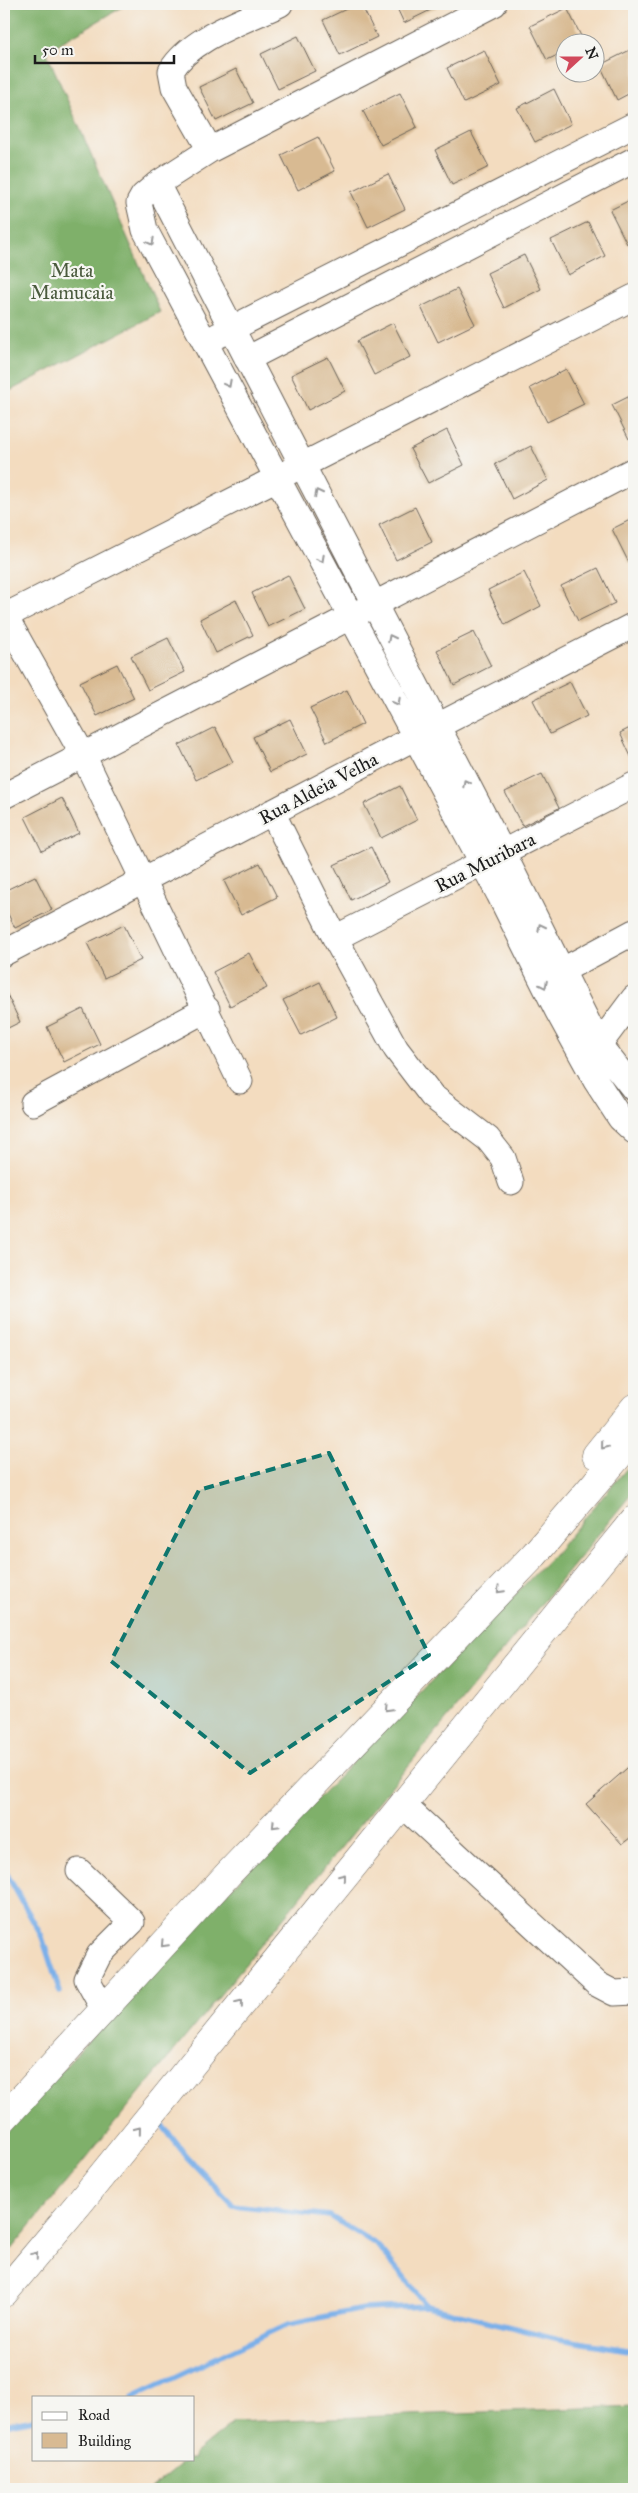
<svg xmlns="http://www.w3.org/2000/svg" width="638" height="2493" viewBox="0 0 638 2493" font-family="'IM FELL Great Primer',serif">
  <rect width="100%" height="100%" fill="#f6f6f2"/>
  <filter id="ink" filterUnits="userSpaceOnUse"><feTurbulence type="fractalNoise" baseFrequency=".02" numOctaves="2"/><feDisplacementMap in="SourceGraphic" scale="10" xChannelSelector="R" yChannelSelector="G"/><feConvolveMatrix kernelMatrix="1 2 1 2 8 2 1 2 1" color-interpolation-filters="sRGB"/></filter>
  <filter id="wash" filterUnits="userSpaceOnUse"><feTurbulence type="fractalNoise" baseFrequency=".0096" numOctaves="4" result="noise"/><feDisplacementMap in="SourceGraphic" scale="20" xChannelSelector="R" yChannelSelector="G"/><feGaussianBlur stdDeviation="1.12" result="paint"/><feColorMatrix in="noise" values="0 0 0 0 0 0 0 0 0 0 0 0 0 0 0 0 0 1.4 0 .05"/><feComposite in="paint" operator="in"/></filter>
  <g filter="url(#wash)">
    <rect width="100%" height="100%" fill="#f3dcbf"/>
    <path fill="#7fb06b" stroke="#4e6644" d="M4 4H128L46 51 160 312 4 394Z
      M634 1460V1491L4 2258V2135L151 1971 556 1552Z
      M634 2406V2489H150L187 2459H194V2454L233 2422Z"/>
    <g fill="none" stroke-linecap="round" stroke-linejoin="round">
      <path stroke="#7cb0e9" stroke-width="5.5" d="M4 1869 42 1937 60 1992
        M163 2126 187 2157 233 2205 330 2216 377 2245 427 2306
        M133 2397 288 2324 363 2309 427 2306 559 2339 634 2351
        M4 2425 34 2419"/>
    </g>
    <g id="blocks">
      <path fill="#d8ba92" d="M357 4H361L377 37 340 55 323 20Z
        M395 4H443L404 23Z
        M567 8 584 42H566V51L547 60 530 26Z
        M298 36 315 71 278 89 261 54Z
        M634 48V91L617 100 600 65Z
        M484 50 501 85 464 103 447 68Z
        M236 69 253 103 216 121 199 87Z
        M554 89 571 124 535 142 517 108Z
        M400 93 417 127 381 145 363 111Z
        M471 132 489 167 452 185 435 150Z
        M318 137 335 171 298 190 281 155Z
        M388 174 405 209 368 227 351 192Z
        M634 198V241L627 244 610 210Z
        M588 222 605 256 568 275 551 240Z
        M524 255 541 289 504 308 487 273Z
        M457 289 475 324 438 342 421 307Z
        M393 323 410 357 374 375 357 341Z
        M328 357 345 391 308 410 291 375Z
        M566 369 584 404 547 422 530 388Z
        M634 394V437L629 439 612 405Z
        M447 430 464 465 428 483 410 449Z
        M531 446 548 480 512 499 495 464Z
        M415 507 432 542 396 560 379 525Z
        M634 518V561L629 563 612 529Z
        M598 568 615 603 578 621 561 586Z
        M524 572 541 606 505 625 488 590Z
        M288 575 305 609 268 627 252 593Z
        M236 600 253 635 216 653 200 619Z
        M474 632 491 666 454 685 437 650Z
        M168 638 185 672 148 690 131 656Z
        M117 664 134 698 97 716 80 682Z
        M570 682 587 716 550 734 533 700Z
        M347 690 363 724 327 742 310 708Z
        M290 719 307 754 270 772 253 737Z
        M634 726V763L620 733Z
        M215 727 233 762 196 780 179 745Z
        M542 774 559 808 522 826 505 792Z
        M400 786 417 820 381 838 364 804Z
        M62 798 79 833 42 851 25 817Z
        M371 847 388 882 351 900 334 865Z
        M260 863 277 897 241 915 224 881Z
        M35 876 52 910 15 928 4 906V891Z
        M124 925 141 960 104 978 87 943Z
        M249 953 267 988 230 1006 213 972Z
        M320 982 337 1017 301 1035 283 1000Z
        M4 988 20 1022 4 1030Z
        M83 1009 100 1044 64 1062 47 1027Z
        M634 1762V1835L622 1844 586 1804Z"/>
    </g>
  </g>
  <g filter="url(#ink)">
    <use href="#blocks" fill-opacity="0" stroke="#675f55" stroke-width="1"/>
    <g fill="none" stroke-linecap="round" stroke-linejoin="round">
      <g stroke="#675f55" stroke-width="27">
        <path id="minor" d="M494 4 210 150 157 184 143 196 139 203 145 230 499 894 557 1010 596 1081 620 1118 634 1131
          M210 150 174 87 171 71C191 37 245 21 280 4
          M157 184 503 853 599 1045 634 1089
          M217 336 634 125
          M247 359 634 160
          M4 614 83 755 240 1081
          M5 616 634 297
          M4 796 634 470
          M272 812 335 938 396 1049 432 1096 488 1139 503 1158 511 1182
          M335 938 634 785
          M4 953 416 737 634 625
          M563 970 634 932
          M599 1045 634 998
          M33 1103 207 1009
          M402 1804 597 1984 614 1993 634 1992
          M79 1871 132 1922 99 1955 87 1979 104 2010"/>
      </g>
      <g stroke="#675f55" stroke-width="29">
        <path id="highway" d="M596 1455 634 1408
          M4 2118 230 1872 534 1555 634 1438
          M4 2293 81 2201 634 1520"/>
      </g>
      <use href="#minor" stroke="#fff" stroke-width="25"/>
      <use href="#highway" stroke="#fff" stroke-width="28"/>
    </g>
    <defs><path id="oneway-chevron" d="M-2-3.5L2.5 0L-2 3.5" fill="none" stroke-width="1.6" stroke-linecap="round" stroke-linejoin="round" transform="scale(1.25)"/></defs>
    <g stroke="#999">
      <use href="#oneway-chevron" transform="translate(151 242) rotate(61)"/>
      <use href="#oneway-chevron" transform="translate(228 384) rotate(62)"/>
      <use href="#oneway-chevron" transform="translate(318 493) rotate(-117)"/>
      <use href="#oneway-chevron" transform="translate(321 559) rotate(62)"/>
      <use href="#oneway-chevron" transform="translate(391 638) rotate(-117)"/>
      <use href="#oneway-chevron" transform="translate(397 702) rotate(62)"/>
      <use href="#oneway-chevron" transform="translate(466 783) rotate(-118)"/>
      <use href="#oneway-chevron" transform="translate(541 927) rotate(-117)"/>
      <use href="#oneway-chevron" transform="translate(544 985) rotate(64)"/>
      <use href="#oneway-chevron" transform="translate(604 1446) rotate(129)"/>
      <use href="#oneway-chevron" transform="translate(500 1590) rotate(134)"/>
      <use href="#oneway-chevron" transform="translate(388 1708) rotate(134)"/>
      <use href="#oneway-chevron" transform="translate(275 1825) rotate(134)"/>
      <use href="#oneway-chevron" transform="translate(343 1877) rotate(-51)"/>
      <use href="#oneway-chevron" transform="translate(164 1944) rotate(133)"/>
      <use href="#oneway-chevron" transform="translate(240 2003) rotate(-51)"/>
      <use href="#oneway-chevron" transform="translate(138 2130) rotate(-51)"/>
      <use href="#oneway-chevron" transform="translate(35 2255) rotate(-50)"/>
    </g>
  </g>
  <path fill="#0f766e" fill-opacity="0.2" stroke="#0f766e" stroke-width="4" stroke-dasharray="10 6" stroke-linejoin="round" d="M329 1453 429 1655 250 1773 111 1661 199 1490Z"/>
  <g text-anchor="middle" stroke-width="4.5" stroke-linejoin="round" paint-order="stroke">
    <g font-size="19" fill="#4a5a3d" stroke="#f6f6f2">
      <text x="72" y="277">Mata<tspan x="72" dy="22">Mamucaia</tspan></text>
    </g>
    <g font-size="19" fill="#1c1c1c" stroke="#f6f6f2">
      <text transform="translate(318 788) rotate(-28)" y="7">Rua Aldeia Velha</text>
      <text transform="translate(485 862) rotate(-27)" y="7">Rua Muribara</text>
    </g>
  </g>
  <rect width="638" height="2493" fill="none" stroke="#f6f6f2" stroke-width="20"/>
  <rect x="32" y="2396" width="162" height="65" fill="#f6f6f2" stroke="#9f9f9c"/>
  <rect x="42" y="2412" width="25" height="8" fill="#ffffff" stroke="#9f9f9c"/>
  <text x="78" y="2420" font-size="15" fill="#1c1c1c">Road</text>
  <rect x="42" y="2433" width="25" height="15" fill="#d8ba92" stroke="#9f9f9c"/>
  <text x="78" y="2446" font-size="15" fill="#1c1c1c">Building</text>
  <g transform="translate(580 58) rotate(69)"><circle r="24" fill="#f6f6f2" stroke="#9f9f9c"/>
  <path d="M0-4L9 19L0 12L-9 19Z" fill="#d1495b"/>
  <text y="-8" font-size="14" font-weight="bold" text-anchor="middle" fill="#1c1c1c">N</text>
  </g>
  <path d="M35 55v8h139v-8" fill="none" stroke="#1c1c1c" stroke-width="2.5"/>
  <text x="42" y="55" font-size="15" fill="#1c1c1c" stroke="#f6f6f2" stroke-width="4" paint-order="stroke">50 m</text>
</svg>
